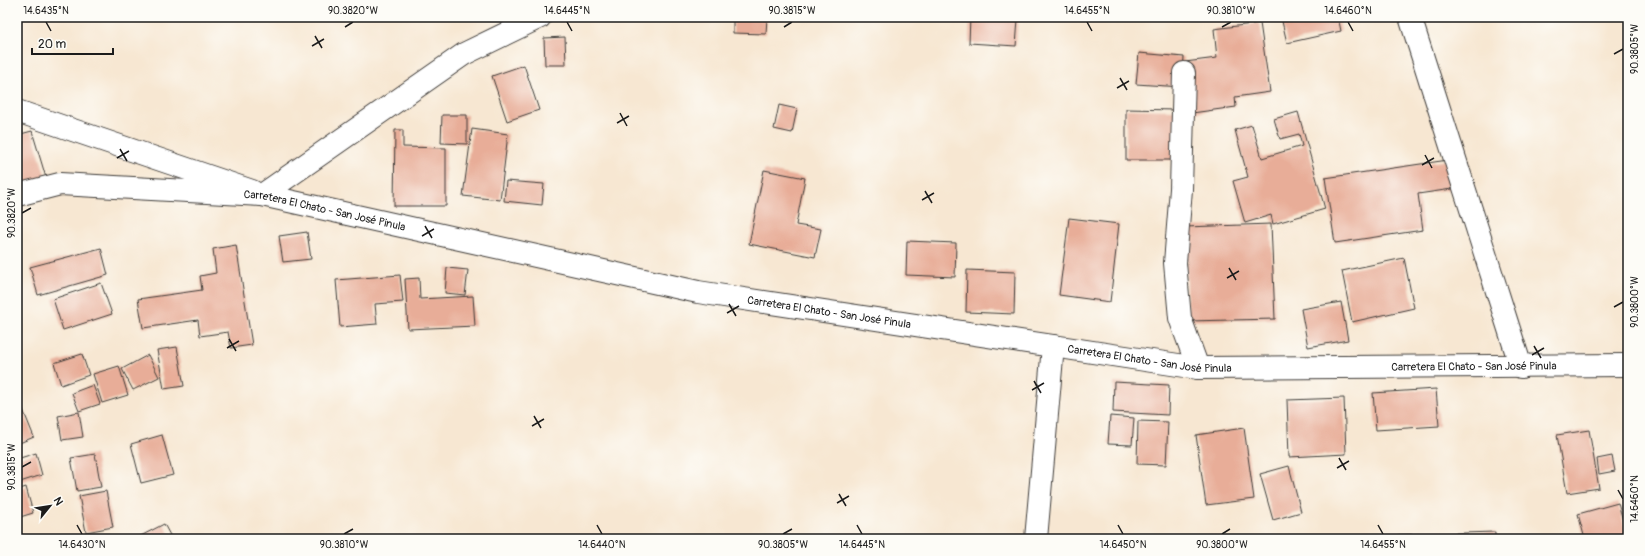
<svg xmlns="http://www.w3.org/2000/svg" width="1645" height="556" viewBox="0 0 1645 556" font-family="Pangolin,sans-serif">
  <rect width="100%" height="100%" fill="#fdfcf7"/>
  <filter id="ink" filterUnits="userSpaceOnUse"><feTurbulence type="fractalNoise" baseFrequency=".025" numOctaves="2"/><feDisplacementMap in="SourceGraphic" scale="8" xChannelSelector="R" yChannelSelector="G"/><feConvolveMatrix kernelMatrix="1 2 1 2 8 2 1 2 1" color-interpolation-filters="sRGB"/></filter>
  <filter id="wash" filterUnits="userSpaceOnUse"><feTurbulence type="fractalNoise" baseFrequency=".012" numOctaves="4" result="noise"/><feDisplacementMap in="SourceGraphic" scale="16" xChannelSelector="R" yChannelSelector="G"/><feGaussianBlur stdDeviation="0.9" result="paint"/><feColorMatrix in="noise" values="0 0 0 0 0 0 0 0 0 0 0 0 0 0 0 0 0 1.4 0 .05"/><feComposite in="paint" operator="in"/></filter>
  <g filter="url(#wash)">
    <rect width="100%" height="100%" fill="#f7e7d2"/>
    <g id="blocks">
      <path fill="#e8ad98" d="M733 17H767L766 34 733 33Z
        M970 17H1016V19H1018L1016 46 969 43Z
        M1281 17H1338L1341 31 1287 43Z
        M1260 23 1270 92 1235 97 1236 107 1192 113 1185 62 1217 58 1214 29Z
        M565 37 566 65H545L544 38Z
        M1139 53 1184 57 1182 87 1136 84Z
        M524 65 539 110 507 121 492 76Z
        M779 105 797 109 792 133 774 129Z
        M1126 109 1175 110V160H1126Z
        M1298 112 1325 209 1273 224 1271 215 1245 223 1233 181 1248 177 1235 130 1252 125 1262 158 1302 146 1299 134 1280 139 1274 119Z
        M442 115H467V144L441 143Z
        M472 129 508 134 500 200 463 196Z
        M395 130H403V147L446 148V206H394Z
        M32 131 47 181 17 190V135Z
        M1448 160 1452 189 1418 194 1423 230 1335 243 1325 178Z
        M764 170 805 178 796 225 821 229 815 257 749 244Z
        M506 181 544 184 542 205 504 201Z
        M1069 218 1119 224 1110 302 1059 295Z
        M1271 224 1275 319 1188 321 1185 227Z
        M307 232 311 259 283 262 279 236Z
        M907 241 956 243 955 277 906 275Z
        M236 245 252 345 231 348 228 332 200 336 198 320 143 328 138 299 202 290 200 276 216 273 213 249Z
        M101 248 108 275 38 295 30 267Z
        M1404 258 1414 308 1352 322 1342 271Z
        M447 268 468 270 465 295 445 293Z
        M967 270 1015 272 1014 314 966 312Z
        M400 275 403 302 375 304 377 324 340 327 336 280Z
        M419 278 420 299 473 296 475 326 408 329 405 279Z
        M101 283 112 314 63 330 53 299Z
        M1341 302 1348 340 1308 347 1301 309Z
        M177 347 184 386 164 389 157 350Z
        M82 354 89 375 61 385 54 363Z
        M148 355 159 377 133 390 122 369Z
        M119 366 128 395 102 403 93 374Z
        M1114 382 1169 385 1168 415 1113 412Z
        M93 385 100 404 79 411 72 393Z
        M1436 389 1439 426 1376 430 1373 393Z
        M17 395 34 437 17 444Z
        M1344 398 1346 454 1289 457 1287 400Z
        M79 412 83 437 62 440 58 416Z
        M1110 416 1134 418 1132 445 1108 444Z
        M1138 421 1168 422 1166 465 1137 464Z
        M1244 428 1254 499 1206 505 1196 435Z
        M1589 430 1599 488 1567 493 1557 435Z
        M162 435 173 475 141 483 131 444Z
        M36 453 42 475 20 482 17 471V459Z
        M95 454 101 487 77 491 71 458Z
        M1612 456 1615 471 1599 474 1597 459Z
        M1289 466 1301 512 1273 520 1260 474Z
        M26 487 33 513 17 518V490Z
        M106 491 113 527 86 532 79 496Z
        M1618 503 1628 539H1585L1578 514Z
        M164 524 172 539H135Z
        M1495 532V539H1399L1398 535Z"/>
    </g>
  </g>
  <g filter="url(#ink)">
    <use href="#blocks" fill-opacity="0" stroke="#3d3a37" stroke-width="1"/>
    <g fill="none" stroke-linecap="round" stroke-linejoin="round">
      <g stroke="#3d3a37" stroke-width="24">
        <path id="street" d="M1410 17 1521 367
          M1184 73 1181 189 1175 263 1180 318 1198 368
          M262 195 464 54 540 17
          M1036 539 1053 346"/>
      </g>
      <g stroke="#3d3a37" stroke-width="24">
        <path id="secondary" d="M17 111 252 191"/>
      </g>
      <g stroke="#3d3a37" stroke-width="24">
        <g id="primary">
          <path id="s1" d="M17 195 60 184 262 195 698 292 1198 368 1628 365"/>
        </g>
      </g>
      <use href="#street" stroke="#fff" stroke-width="22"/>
      <use href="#secondary" stroke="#fff" stroke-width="22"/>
      <use href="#primary" stroke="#fff" stroke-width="22"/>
    </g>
  </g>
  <path fill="none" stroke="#1c1c1c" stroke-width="1.5" d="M46 22 51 31M567 22 572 31M1087 22 1092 31M1348 22 1353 31M345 27 353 22M784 27 792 22M1222 27 1231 22M315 36 322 48M312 46 324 39M1614 54 1623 49M1120 78 1127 90M1117 88 1129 81M620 113 627 126M617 123 629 116M120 149 127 161M1425 155 1432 168M117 158 129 151M1422 165 1434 158M925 191 932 203M922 200 934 193M22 213 31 208M425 226 432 238M422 236 434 229M1229 268 1236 280M1227 278 1239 271M729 304 736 316M1614 307 1623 302M727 313 739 306M229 339 236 351M1534 346 1541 358M227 348 239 341M1532 355 1544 348M1034 381 1041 393M1032 390 1044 383M534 416 541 428M532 426 544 419M1339 458 1346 470M22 467 31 462M1337 468 1349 461M1618 490 1623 499M839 494 846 506M837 503 849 496M77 525 82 534M597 525 602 534M857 525 862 534M1118 525 1123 534M1378 525 1383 534M344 534 353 529M783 534 792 529M1222 534 1230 529"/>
  <g text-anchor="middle" stroke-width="3" stroke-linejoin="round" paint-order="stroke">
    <g font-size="11" fill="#1c1c1c" stroke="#fdfcf7">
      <text dy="4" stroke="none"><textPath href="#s1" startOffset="311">Carretera El Chato - San José Pinula</textPath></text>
      <text dy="4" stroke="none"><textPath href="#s1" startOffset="826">Carretera El Chato - San José Pinula</textPath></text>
      <text dy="4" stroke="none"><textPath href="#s1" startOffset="1150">Carretera El Chato - San José Pinula</textPath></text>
      <text dy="4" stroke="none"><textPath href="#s1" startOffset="1475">Carretera El Chato - San José Pinula</textPath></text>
    </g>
  </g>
  <rect width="1645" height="556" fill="none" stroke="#fdfcf7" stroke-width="44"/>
  <g transform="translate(50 506) rotate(60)" stroke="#fdfcf7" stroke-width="3" paint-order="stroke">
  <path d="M0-3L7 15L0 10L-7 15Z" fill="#1c1c1c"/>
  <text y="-6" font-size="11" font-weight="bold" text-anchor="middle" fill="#1c1c1c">N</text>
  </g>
  <path d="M32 48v6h81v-6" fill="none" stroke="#1c1c1c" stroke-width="2"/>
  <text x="38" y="48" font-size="12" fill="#1c1c1c" stroke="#fdfcf7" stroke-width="3" paint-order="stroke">20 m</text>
  <rect x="22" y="22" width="1601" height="512" fill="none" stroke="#1c1c1c" stroke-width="1.5"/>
  <g font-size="10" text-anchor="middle" fill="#1c1c1c">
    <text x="46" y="14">14.6435°N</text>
    <text x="353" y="14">90.3820°W</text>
    <text x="567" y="14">14.6445°N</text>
    <text x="792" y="14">90.3815°W</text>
    <text x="1087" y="14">14.6455°N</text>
    <text x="1231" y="14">90.3810°W</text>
    <text x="1348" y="14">14.6460°N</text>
    <text transform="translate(1634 49) rotate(-90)" y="4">90.3805°W</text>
    <text transform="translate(11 213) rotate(-90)" y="4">90.3820°W</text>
    <text transform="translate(1634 302) rotate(-90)" y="4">90.3800°W</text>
    <text transform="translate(11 467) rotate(-90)" y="4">90.3815°W</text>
    <text transform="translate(1634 499) rotate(-90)" y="4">14.6460°N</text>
    <text x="82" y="548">14.6430°N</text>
    <text x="344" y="548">90.3810°W</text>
    <text x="602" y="548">14.6440°N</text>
    <text x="783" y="548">90.3805°W</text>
    <text x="862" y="548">14.6445°N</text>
    <text x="1123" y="548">14.6450°N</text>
    <text x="1222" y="548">90.3800°W</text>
    <text x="1383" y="548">14.6455°N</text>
  </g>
</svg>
